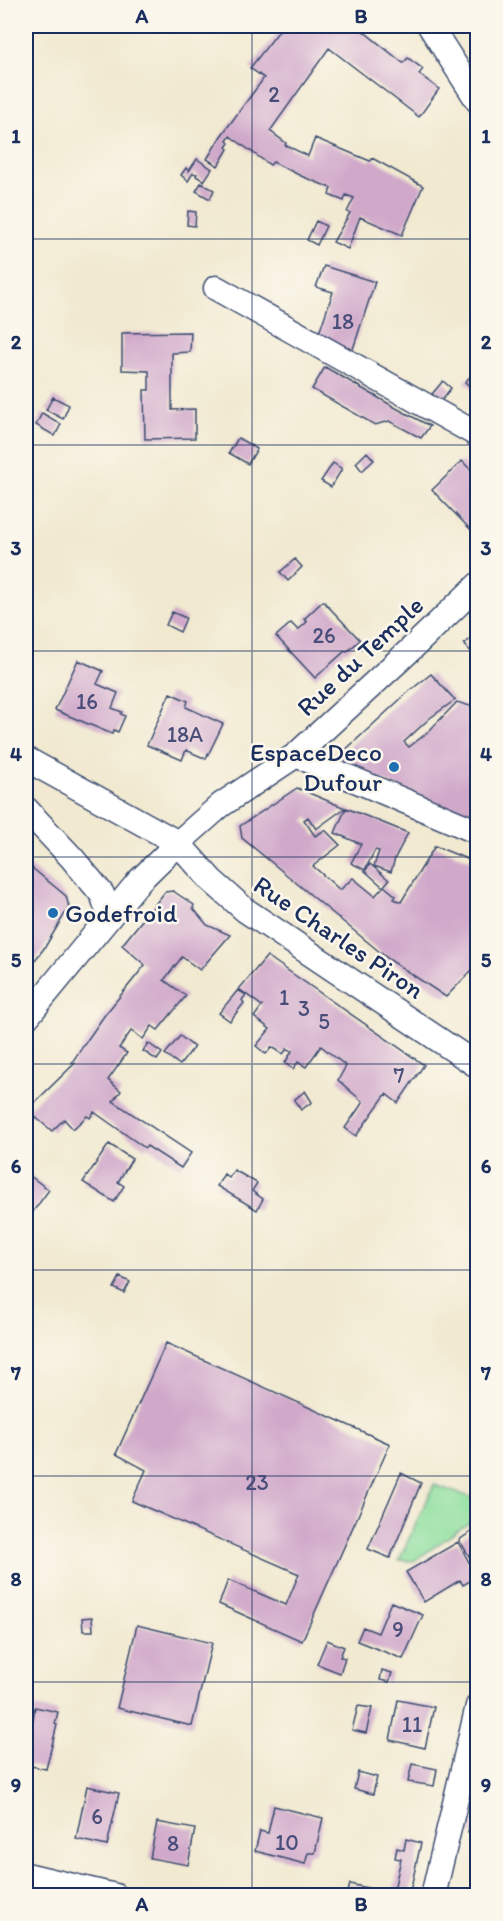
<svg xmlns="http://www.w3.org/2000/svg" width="503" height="1921" viewBox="0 0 503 1921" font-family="Itim,sans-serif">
  <rect width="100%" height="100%" fill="#fbf7ec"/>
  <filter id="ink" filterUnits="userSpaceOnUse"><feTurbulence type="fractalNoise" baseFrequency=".0167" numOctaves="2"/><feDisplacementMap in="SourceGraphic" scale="12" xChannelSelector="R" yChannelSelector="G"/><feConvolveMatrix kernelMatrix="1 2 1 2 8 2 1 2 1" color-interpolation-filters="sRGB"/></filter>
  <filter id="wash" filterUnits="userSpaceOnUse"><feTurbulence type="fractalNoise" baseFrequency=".008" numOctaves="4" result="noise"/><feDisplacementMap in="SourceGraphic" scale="24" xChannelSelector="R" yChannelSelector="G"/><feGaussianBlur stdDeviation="1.35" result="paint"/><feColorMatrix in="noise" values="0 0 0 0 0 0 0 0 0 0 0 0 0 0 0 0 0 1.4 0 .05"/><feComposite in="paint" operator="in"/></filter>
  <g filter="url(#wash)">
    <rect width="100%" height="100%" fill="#f1e9d0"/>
    <path fill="#8edf9f" stroke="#54877e" stroke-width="1.5" d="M434 1485 477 1499V1517L414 1561 399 1560Z"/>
    <g id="blocks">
      <path fill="#d0a9ca" d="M272 26H300L303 28 305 26H365L362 30 403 63 408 58 423 69 419 74 439 89 419 117 329 48 270 131 286 143 285 145 308 156 315 138 370 161 372 158 423 186 402 235 360 217 348 249 333 242 350 213 347 212 354 198 346 195 344 201 329 195 331 188 301 176 273 162 270 165 230 136 227 141 229 143 226 147 228 149 218 166 207 159 221 136 264 78 250 68 279 31Z
        M197 159 212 169 204 181 196 176 197 174 193 173 188 181 181 175 186 168 189 171Z
        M201 183 214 190 210 199 196 191Z
        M188 211 196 212 195 226 187 225Z
        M316 221 326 226 317 245 307 240Z
        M324 266 375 282 352 352 317 339 333 292 316 287Z
        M191 332 190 352 172 353V410L195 409V438L145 439 144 390H149V371L122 370V333Z
        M325 367 396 408 430 426 421 438 389 421 375 425 312 389Z
        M474 373 477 377V393L465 382Z
        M443 381 451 388 441 401 432 394Z
        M53 397 69 405 63 419 46 410Z
        M42 413 61 424 55 436 36 425Z
        M238 438 257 449 248 464 229 453Z
        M367 452 374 460 362 471 356 463Z
        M462 461 477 476V526L472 531 432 490Z
        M333 463 342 469 331 487 321 481Z
        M295 559 302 567 288 581 280 572Z
        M323 601 360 640 347 652 345 651 315 678 276 636 291 623 298 630 307 622 304 619Z
        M172 612 186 618 180 632 166 625Z
        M477 633V658L464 644Z
        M78 660 103 671 97 684 118 693 112 708 122 712 121 714 125 716 118 732 114 730 112 734 55 710Z
        M431 674 455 700 430 718 404 742 409 747 427 733 457 702 477 708V821L342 763 340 755 407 693Z
        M170 693 188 701 186 707 223 724 206 759 186 750 182 760 147 745Z
        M297 788 345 808 316 829 308 817 304 820 315 836 325 830 340 845 313 866 340 890 353 878 375 896 384 886 396 896 394 899 401 902 435 846 477 863V940L473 947 477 951V968L476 971 473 969 446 997 387 958 242 838 240 826Z
        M346 808 408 833 395 858 391 872 374 866 379 851 375 850 365 870 351 863 361 844 335 833Z
        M26 863 66 896 69 907 45 947 26 972Z
        M370 864 389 880 383 887 365 871Z
        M173 891 194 905 193 908 207 925 230 935 200 970 182 957 164 980 186 996 158 1030 152 1026 143 1039 131 1031 119 1048 127 1053 108 1080 121 1091 113 1101 191 1153 181 1168 147 1146 145 1148 94 1112 90 1118 87 1116 73 1129 64 1119 52 1131 27 1110 75 1063 72 1062 104 1016 145 965 122 945 165 892Z
        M267 956 424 1065 398 1103 386 1094 356 1136 345 1128 363 1102 338 1080 346 1066 321 1046 306 1067 298 1062 293 1069 285 1063 292 1051 287 1049 283 1054 272 1047 266 1054 256 1046 270 1029 254 1017 262 1006 239 989Z
        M238 990 246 995 242 1000 244 1003 230 1021 219 1013Z
        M180 1036 194 1047 180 1065 165 1054Z
        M148 1043 162 1053 157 1060 143 1051Z
        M305 1091 312 1102 301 1110 294 1100Z
        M109 1144 132 1159 118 1182 124 1186 114 1202 83 1182Z
        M234 1170 257 1183 252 1191 263 1199 257 1210 217 1186 224 1174 229 1178Z
        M26 1173 49 1190 26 1221Z
        M120 1277 130 1282 124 1293 114 1288Z
        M166 1343 390 1444 302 1641 219 1604 228 1580 286 1605 299 1574 132 1501 146 1470 116 1454Z
        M401 1473 421 1483 390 1558 368 1549Z
        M477 1528V1556L471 1559 459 1540Z
        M458 1542 477 1577 463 1585 460 1580 424 1602 406 1572Z
        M391 1602 423 1615 403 1659 357 1641 363 1627 378 1633Z
        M92 1617 93 1631H83L82 1618Z
        M137 1625 212 1643 192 1726 117 1708Z
        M327 1640 344 1647 340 1657 345 1658 340 1673 317 1664Z
        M382 1670 392 1673 389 1682 380 1680Z
        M398 1700 434 1707 425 1748 390 1740Z
        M358 1706 372 1708 366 1733 352 1730Z
        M35 1707 58 1712 55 1724 57 1725 46 1769 26 1765V1718L33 1720Z
        M412 1764 437 1769 434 1786 408 1782Z
        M358 1772 377 1777 373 1794 354 1789Z
        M87 1786 119 1793 107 1846 76 1839Z
        M274 1806 323 1818 315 1853H308L305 1864 255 1851 260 1831 268 1833Z
        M471 1817 477 1818V1836L468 1833Z
        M157 1822 195 1829 188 1865 150 1858Z
        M406 1839 421 1843 409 1896H347L350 1884 393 1894 401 1859 395 1858 397 1848 404 1850Z"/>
    </g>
  </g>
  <g filter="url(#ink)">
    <use href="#blocks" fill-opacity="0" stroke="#3b4b6f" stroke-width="1.5"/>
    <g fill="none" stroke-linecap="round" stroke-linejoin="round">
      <g stroke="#3b4b6f" stroke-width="27">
        <path id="minor" d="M430 26 478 101
          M216 288 478 435
          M296 755 478 832
          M26 759 178 843 211 880 245 910 478 1066
          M26 809 72 858 102 894 110 916
          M26 1018 139 881 178 843 221 805 296 755 409 651 478 585
          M26 1875 115 1896
          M433 1896 478 1706"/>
      </g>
      <use href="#minor" stroke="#fff" stroke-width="24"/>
    </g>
  </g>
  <path fill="none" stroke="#1b2f5e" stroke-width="1.5" stroke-opacity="0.55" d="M252 26V1896M26 239H478M26 445H478M26 651H478M26 857H478M26 1064H478M26 1270H478M26 1476H478M26 1682H478"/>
  <g fill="#1f6fb2" stroke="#fbf7ec" stroke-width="2">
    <circle cx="394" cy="767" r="6"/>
    <circle cx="53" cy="913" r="6"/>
  </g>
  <g text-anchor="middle" stroke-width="5" stroke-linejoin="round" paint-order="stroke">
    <g font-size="22" fill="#484e79">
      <text x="274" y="102">2</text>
      <text x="343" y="329">18</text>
      <text x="324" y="643">26</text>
      <text x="87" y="709">16</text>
      <text x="185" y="742">18A</text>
      <text x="284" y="1005">1</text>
      <text x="304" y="1016">3</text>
      <text x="324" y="1029">5</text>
      <text x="399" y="1083">7</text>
      <text x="257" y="1490">23</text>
      <text x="398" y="1637">9</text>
      <text x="412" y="1732">11</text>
      <text x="97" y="1824">6</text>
      <text x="287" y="1850">10</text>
      <text x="173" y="1851">8</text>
    </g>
    <g font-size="26" fill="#1b2f5e" stroke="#fbf7ec">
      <text transform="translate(360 656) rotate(-43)" y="9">Rue du Temple</text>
      <text transform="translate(339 937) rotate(34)" y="9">Rue Charles Piron</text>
    </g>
    <g font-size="26" fill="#1b2f5e" stroke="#fbf7ec" text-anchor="end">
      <text x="382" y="761">EspaceDeco<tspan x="382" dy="30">Dufour</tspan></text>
      <text x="65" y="922" text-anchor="start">Godefroid</text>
    </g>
  </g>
  <rect width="503" height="1921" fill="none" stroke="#fbf7ec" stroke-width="66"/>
  <rect x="33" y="33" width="437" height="1855" fill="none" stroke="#1b2f5e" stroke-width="2"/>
  <g font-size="20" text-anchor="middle" font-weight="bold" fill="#1b2f5e">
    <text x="142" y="23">A</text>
    <text x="361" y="23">B</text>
    <text x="16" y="143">1</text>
    <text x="486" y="143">1</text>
    <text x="16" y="349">2</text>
    <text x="486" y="349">2</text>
    <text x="16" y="555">3</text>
    <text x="486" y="555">3</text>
    <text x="16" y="761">4</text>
    <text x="486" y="761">4</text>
    <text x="16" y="967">5</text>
    <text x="486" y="967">5</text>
    <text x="16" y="1173">6</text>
    <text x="486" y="1173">6</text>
    <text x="16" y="1380">7</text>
    <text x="486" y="1380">7</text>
    <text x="16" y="1586">8</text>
    <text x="486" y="1586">8</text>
    <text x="16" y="1792">9</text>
    <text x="486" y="1792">9</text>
    <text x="142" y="1911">A</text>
    <text x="361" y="1911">B</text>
  </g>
</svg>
